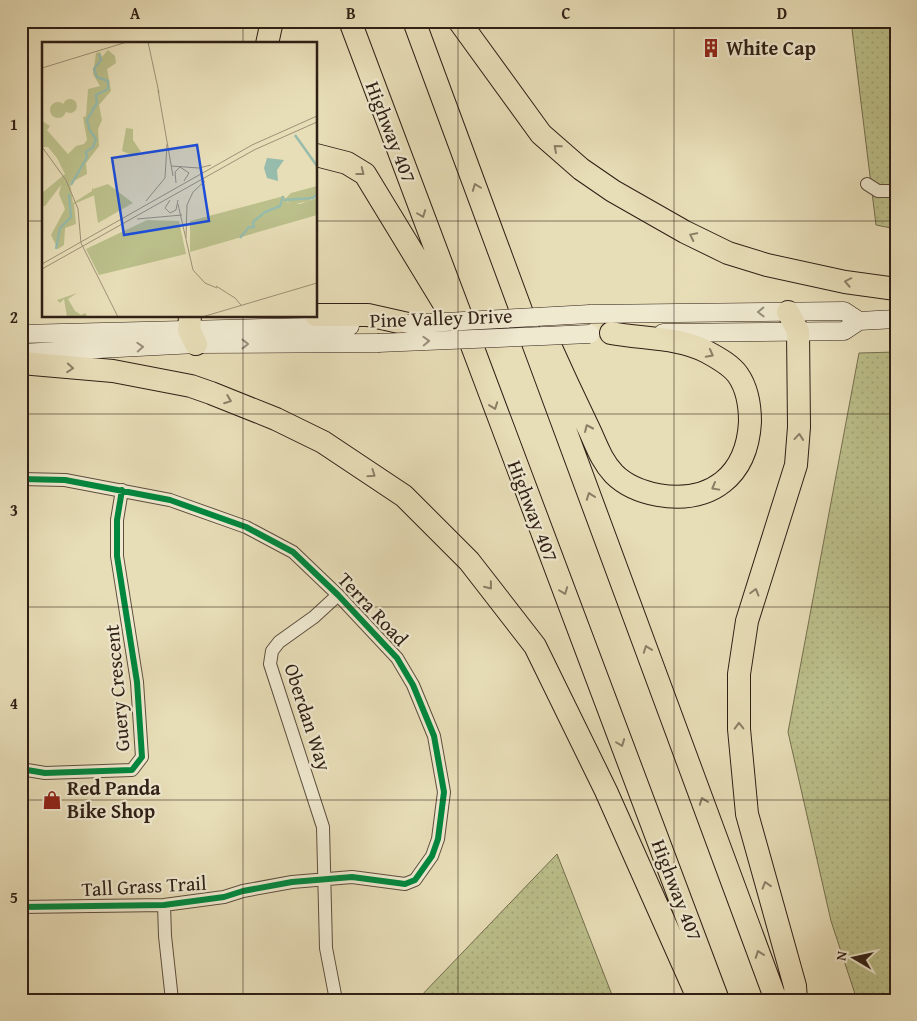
<svg xmlns="http://www.w3.org/2000/svg" width="917" height="1021" viewBox="0 0 917 1021" font-family="'Gentium Book Plus',serif">
  <defs>
    <pattern id="grass-dots" width="8" height="8" patternUnits="userSpaceOnUse" patternTransform="scale(1.25)"><rect width="8" height="8" fill="#bbbf8a"/><path d="M2 2h.1M6 6h.1" fill="none" stroke="#a1a476" stroke-width="1.8" stroke-linecap="round"/></pattern>
  </defs>
  <rect width="100%" height="100%" fill="#e7ddb7"/>
  <filter id="stains"><feTurbulence type="fractalNoise" baseFrequency=".004" numOctaves="4"/><feColorMatrix values="0 0 0 0 .2 0 0 0 0 .09 0 0 0 0 .02 0 0 0 .5 -.17"/></filter>
  <radialGradient id="worn" r=".72"><stop offset=".6" stop-color="#630" stop-opacity="0"/><stop offset="1" stop-color="#630" stop-opacity=".3"/></radialGradient>
  <path fill="url(#grass-dots)" stroke="#756f50" d="M851 21H896V229L876 225Z
    M896 352V1000H857L831 921 788 732 859 353Z
    M557 854 614 1000H417Z"/>
  <g fill="none" stroke-linecap="round" stroke-linejoin="round">
    <g stroke="#5d4e3e" stroke-width="14">
      <path id="minor" d="M867 184 878 191H896
        M21 479 65 480 170 500 246 527 293 552 338 595 397 658 413 685 434 736 444 792 438 839 432 856 415 880 405 884 352 877 292 882 243 891 224 897 164 905 21 907
        M21 769 45 773 132 770 142 757 137 682 117 556V520L122 490
        M164 905 165 936 172 1000
        M336 1000 326 948 323 827 270 664 272 651 279 642 314 617 338 595"/>
    </g>
    <g stroke="#2f1f15" stroke-width="19">
      <path id="secondary" d="M590 314 844 311 859 321
        M663 333 844 331 859 321 896 319
        M21 334 350 326
        M21 353 196 344 378 343"/>
    </g>
    <g stroke="#2f1f15" stroke-width="24">
      <path id="motorway" d="M350 21 718 1000
        M414 21 776 1000
        M459 21 541 134 581 169 613 191 685 232 728 253 767 265 845 282 896 289
        M267 44 272 21
        M316 155 347 163 365 174 446 307
        M788 312 798 331 799 427 796 465 747 621 739 674V729L747 814 795 986 796 1000
        M316 315H368L408 324
        M190 316 189 330 196 344
        M547 339C560 368 573 396 587 425 596 443 600 459 614 474 626 486 642 492 658 495 711 504 747 476 750 422 750 406 747 388 738 375 731 365 718 358 707 352 679 337 642 339 611 333
        M21 363 113 371 191 386 211 393 276 419 323 442 404 496 469 561 535 646 606 791 699 1000"/>
    </g>
    <use href="#minor" stroke="#efe9d0" stroke-width="12"/>
    <use href="#secondary" stroke="#efe9d0" stroke-width="18"/>
    <use href="#motorway" stroke="#e7ddb7" stroke-width="22"/>
    <g stroke="#2f1f15" stroke-width="19" stroke-linecap="butt">
      <path id="secondary-bridge" d="M408 324 590 314
        M378 343 590 334"/>
    </g>
    <use href="#secondary-bridge" stroke="#efe9d0" stroke-width="18"/>
    <g stroke="#efe9d0" stroke-width="9">
      <path id="cycleway" d="M21 479 65 480 170 500 246 527 293 552 338 595 397 658 413 685 434 736 444 792 438 839 432 856 415 880 405 884 352 877 292 882 243 891 224 897 164 905 21 907
        M21 769 45 773 132 770 142 757 137 682 117 556V520L122 490"/>
    </g>
    <use href="#cycleway" stroke="#00873e" stroke-width="6"/>
  </g>
  <defs><path id="oneway-chevron" d="M-2-3.5L2.5 0L-2 3.5" fill="none" stroke-width="1.6" stroke-linecap="round" stroke-linejoin="round" transform="scale(1.25)"/></defs>
  <g stroke="#8b7e66">
    <use href="#oneway-chevron" transform="translate(557 148) rotate(-139)"/>
    <use href="#oneway-chevron" transform="translate(361 172) rotate(38)"/>
    <use href="#oneway-chevron" transform="translate(476 187) rotate(-111)"/>
    <use href="#oneway-chevron" transform="translate(422 214) rotate(69)"/>
    <use href="#oneway-chevron" transform="translate(693 236) rotate(-154)"/>
    <use href="#oneway-chevron" transform="translate(848 282) rotate(-169)"/>
    <use href="#oneway-chevron" transform="translate(710 354) rotate(28)"/>
    <use href="#oneway-chevron" transform="translate(70 368) rotate(4)"/>
    <use href="#oneway-chevron" transform="translate(228 400) rotate(21)"/>
    <use href="#oneway-chevron" transform="translate(494 406) rotate(70)"/>
    <use href="#oneway-chevron" transform="translate(588 428) rotate(-114)"/>
    <use href="#oneway-chevron" transform="translate(799 437) rotate(-85)"/>
    <use href="#oneway-chevron" transform="translate(372 474) rotate(35)"/>
    <use href="#oneway-chevron" transform="translate(715 487) rotate(151)"/>
    <use href="#oneway-chevron" transform="translate(590 496) rotate(-110)"/>
    <use href="#oneway-chevron" transform="translate(489 586) rotate(51)"/>
    <use href="#oneway-chevron" transform="translate(564 591) rotate(69)"/>
    <use href="#oneway-chevron" transform="translate(755 592) rotate(-74)"/>
    <use href="#oneway-chevron" transform="translate(647 649) rotate(-110)"/>
    <use href="#oneway-chevron" transform="translate(739 726) rotate(-91)"/>
    <use href="#oneway-chevron" transform="translate(621 743) rotate(69)"/>
    <use href="#oneway-chevron" transform="translate(703 801) rotate(-110)"/>
    <use href="#oneway-chevron" transform="translate(766 885) rotate(-107)"/>
    <use href="#oneway-chevron" transform="translate(759 954) rotate(-110)"/>
  </g>
  <g stroke="#998e7c">
    <use href="#oneway-chevron" transform="translate(761 312) rotate(179)"/>
    <use href="#oneway-chevron" transform="translate(426 341) rotate(-2)"/>
    <use href="#oneway-chevron" transform="translate(245 344)"/>
    <use href="#oneway-chevron" transform="translate(140 347) rotate(-3)"/>
  </g>
  <path fill="none" stroke="#2f1f15" stroke-width="1" stroke-opacity="0.55" d="M243 21V44M458 21V1000M674 21V1000M21 221H44M316 221H896M243 316V1000M21 414H896M21 607H896M21 800H896"/>
  <defs>
    <g id="building-bare" transform="scale(1.5)"><path d="M-4-6H4V6H1V3H-1V6H-4ZM-2.5-4.3h1.7v1.8h-1.7ZM.8-4.3h1.7v1.8H.8ZM-2.5-1h1.7V.8h-1.7ZM.8-1h1.7V.8H.8Z" fill="#8f2418" stroke="#efe9d0" stroke-width="2.5" paint-order="stroke"/></g>
    <g id="shop-bare" transform="scale(1.5)"><path d="M-5-2.5h2.3a2.7 3.5 0 0 1 5.4 0H5L5.5 6h-11ZM-1.5-2.5h3a1.5 2.3 0 0 0-3 0Z" fill="#8f2418" stroke="#efe9d0" stroke-width="2.5" paint-order="stroke"/></g>
  </defs>
  <g fill-rule="evenodd">
    <use href="#building-bare" x="711" y="48"/>
    <use href="#shop-bare" x="52" y="800"/>
  </g>
  <g text-anchor="middle" stroke-width="4.5" stroke-linejoin="round" paint-order="stroke">
    <g font-size="20" font-weight="bold" fill="#2f1f15" stroke="#efe9d0" text-anchor="start">
      <text x="726" y="55">White Cap</text>
      <text x="67" y="795">Red Panda<tspan x="67" dy="23">Bike Shop</tspan></text>
    </g>
    <g font-size="20" fill="#2f1f15" stroke="#efe9d0">
      <text transform="translate(391 132) rotate(69)" y="7">Highway 407</text>
      <text transform="translate(441 318) rotate(-2)" y="7">Pine Valley Drive</text>
      <text transform="translate(533 511) rotate(69)" y="7">Highway 407</text>
      <text transform="translate(373 609) rotate(47)" y="7">Terra Road</text>
      <text transform="translate(117 688) rotate(-95)" y="7">Guery Crescent</text>
      <text transform="translate(308 717) rotate(72)" y="7">Oberdan Way</text>
      <text transform="translate(144 886) rotate(-3)" y="7">Tall Grass Trail</text>
      <text transform="translate(677 890) rotate(69)" y="7">Highway 407</text>
    </g>
  </g>
  <g transform="translate(42 42)">
    <rect width="275" height="275" fill="#e7ddb7"/>
    <path d="M66 142 91 161 56 181 51 147ZM242 154 246 161 258 162 275 156V173L148 210V179ZM105 178 137 179 144 212 57 233 44 207Z" fill="#bbbf8a"/>
    <path d="M66 8 73 14 74 21 65 27 69 49 57 63 60 78 56 87 57 104 44 121 45 132 28 141 31 161 50 149V145L53 153 32 162 34 182 23 186 22 203 16 207 9 193 23 167 17 152 19 143 3 164H0V151L23 132 15 116 6 105H0V79L8 84 5 88 26 112 34 104 42 102 45 98 41 75 44 74 46 47 58 44 51 32 54 11 58 10 60 15ZM275 144V150L267 159 249 163 243 157 249 151ZM35 251 26 257 33 269 39 273 43 271 46 275H25L22 257 18 261 15 258Z" fill="#bbbf8a"/>
    <path d="M84 86 91 87V98L99 110 90 113 80 109Z" fill="#bbbf8a"/>
    <path d="M21 64a7 7 0 1 1 14 0a7 7 0 1 1-14 0ZM8 68a8 8 0 1 1 16 0a8 8 0 1 1-16 0Z" fill="#bbbf8a"/>
    <path d="M225 116 242 118 235 128 236 139 225 136 222 126Z" fill="#97bcac"/>
    <path fill="none" stroke="#97bcac" stroke-width="2.5" d="M253 93 275 124M29 143 45 115 44 110 51 105 54 97 48 89 45 78 55 61 54 53 66 47V39L55 35 52 27 59 18 57 12M242 158 271 156 275 152M198 196 207 185H212L211 180 223 170 238 164 241 154M14 207 18 186 29 175 27 152"/>
    <path fill="none" stroke="#9d9176" stroke-width="1" d="M106 0 117 51M0 26 85 0M116 48 131 134M0 105 24 138 36 167 39 201 76 275M129 124 157 126 169 123M134 141 133 130 138 125 147 131 142 139M128 158 123 166 128 171 134 168 136 158M104 159 123 136 125 102M136 162 151 228 163 241 175 246M95 177 140 173M144 196 145 163 151 150 163 139M0 222 210 103 275 74M0 227 212 108 275 80M174 244 193 256 199 263M160 275 275 241"/>
    <path fill="#1d4ed8" fill-opacity="0.15" stroke="#1d4ed8" stroke-width="2.5" d="M155 103 167 179 82 193 70 116Z"/>
    <rect width="275" height="275" fill="none" stroke="#2f1f15" stroke-width="2.5"/>
  </g>
  <rect width="917" height="1021" fill="none" stroke="#e7ddb7" stroke-width="55"/>
  <g transform="translate(854 958) rotate(279)" stroke="#efe9d0" stroke-width="4" paint-order="stroke">
  <path d="M0-4L9 19L0 12L-9 19Z" fill="#2f1f15"/>
  <text y="-8" font-size="14" font-weight="bold" text-anchor="middle" fill="#2f1f15">N</text>
  </g>
  <rect x="28" y="28" width="862" height="966" fill="none" stroke="#2f1f15" stroke-width="2"/>
  <g font-size="16" text-anchor="middle" font-weight="bold" fill="#2f1f15">
    <text x="135" y="19">A</text>
    <text x="351" y="19">B</text>
    <text x="566" y="19">C</text>
    <text x="782" y="19">D</text>
    <text x="14" y="130">1</text>
    <text x="14" y="323">2</text>
    <text x="14" y="516">3</text>
    <text x="14" y="709">4</text>
    <text x="14" y="903">5</text>
  </g>
  <rect width="100%" height="100%" filter="url(#stains)"/>
  <rect width="100%" height="100%" fill="url(#worn)"/>
</svg>
